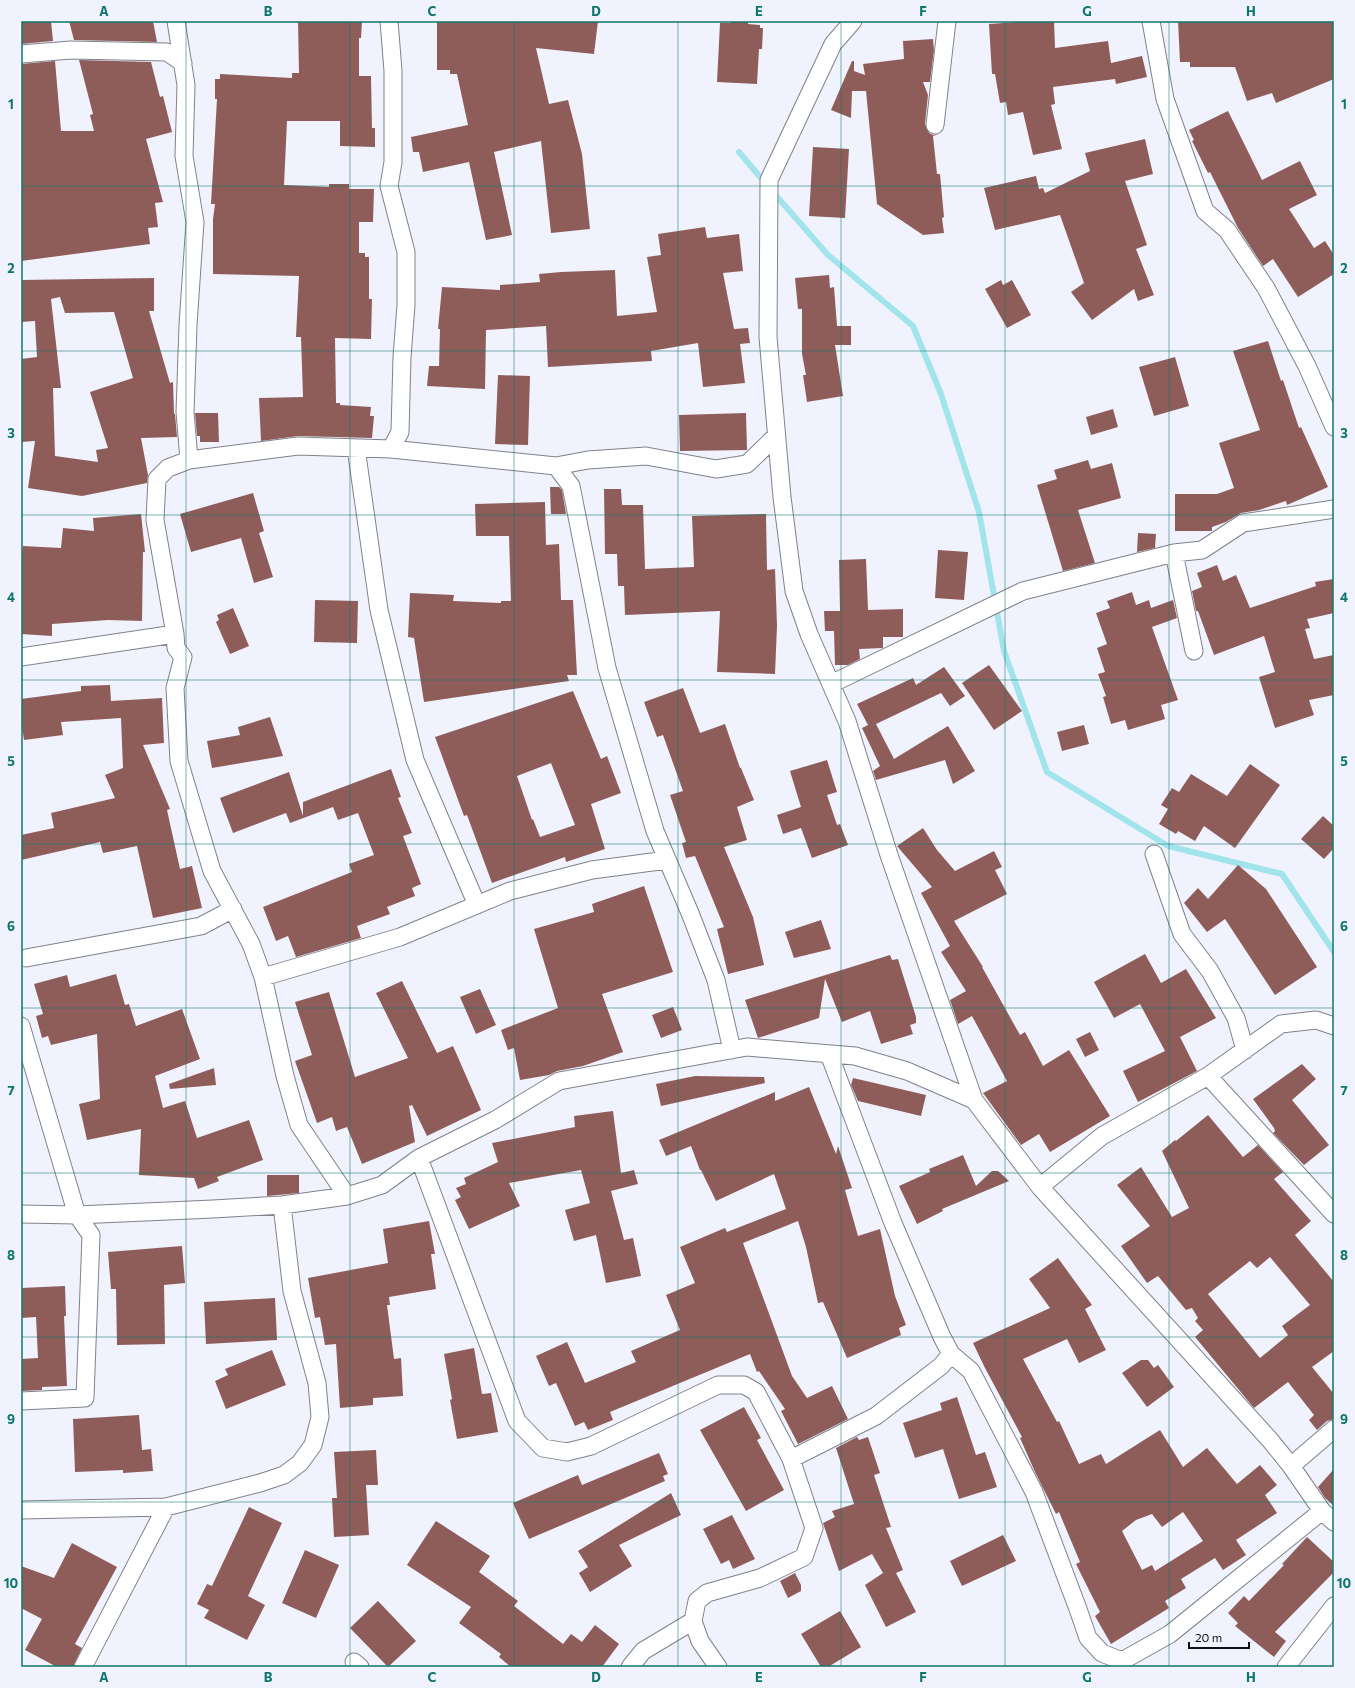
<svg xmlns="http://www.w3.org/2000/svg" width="1355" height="1688" viewBox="0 0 1355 1688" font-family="Commissioner,sans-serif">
  <rect width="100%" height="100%" fill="#f0f3fe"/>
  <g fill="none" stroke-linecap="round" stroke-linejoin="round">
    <path stroke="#a2e4eb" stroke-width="6" d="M739 152 766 184
      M772 191 828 255 913 326 941 394 979 512 1004 651 1047 772 1168 846 1282 874 1334 952"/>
  </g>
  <path fill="#8f5d59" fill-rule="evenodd" d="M21 21H51L53 41 21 44Z
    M69 21H153L157 42 74 40Z
    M298 21H362L361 38H359V76H371L372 128H375V147L340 146V121H287L284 185 329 187V184H349V189H374L373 222H359V253H365V257H369V299H372L371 339 335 338 336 403H340V405L371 407 370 416H374L372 438 298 436 261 441 259 398 303 397 301 337H296L299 276 213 274V219L215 204H211L217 99H215V79H220V74L292 78V73H299Z
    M437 21H598L594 54 536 48 549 104 568 100 582 154 590 229 551 233 541 141 494 152 512 235 486 240 469 162 423 172 419 152H413L411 137 468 125 457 74H450V70H437Z
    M731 21H748V24L760 25V28H763L762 49H759L757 84 717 82 720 23H731Z
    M1031 21H1054L1055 48 1108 41 1111 63 1142 56 1147 77 1116 84 1115 79 1053 87 1055 104 1051 105 1062 149 1033 155 1023 112 1008 115 1006 102 1000 103 995 74H992L989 24Z
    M1178 21H1334V79L1276 103 1272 93 1247 101 1235 67H1190V62H1180Z
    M933 39 934 50 930 82H923L928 95 925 124 929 133 933 135 939 134 933 136 937 174H940L944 217 942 218 944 233 923 235 877 204 866 91H852L851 118 831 110 852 61H854V71L865 75 863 64 904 59 903 41Z
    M79 60 151 62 160 97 163 96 172 132 146 139 163 202 155 203 158 227 148 228 150 244 21 261V64L55 61 61 131H94L90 115 93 114Z
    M1228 111 1262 180 1300 161 1317 195 1289 209 1314 248 1325 241 1334 255V274L1298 297 1273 259 1263 266 1238 228 1210 172 1208 173 1192 141 1194 140 1189 130Z
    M1145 139 1153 174 1125 181 1147 245 1136 249 1154 295 1138 301 1134 289 1092 320 1071 292 1084 283 1060 215 995 230 984 188 1036 176 1039 189 1043 188 1045 193 1090 171 1085 153Z
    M813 147 849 149 845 218 809 216Z
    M705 227 707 238 739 234 743 271 723 273 734 329 748 328 750 343 740 344 745 383 703 387 698 343 651 351 652 361 548 367 546 326 486 330 485 389 427 386 429 366H439L440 329H438L442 287 500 290V285L540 282 539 274 561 272 615 270 617 316 657 312 647 257 661 255 658 234Z
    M829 275 830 288 834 287 837 326H851V345H835L843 396 807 402 803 375H806L802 354V309H798L795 278Z
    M154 278V311H149L170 383 173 382 174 414H175L177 437 141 438 148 475 147 483 82 496 28 488 35 441 21 442V359L37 357 35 321 21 322V280ZM60 297 65 313 114 312 133 378 90 392 108 448 96 450 98 462 55 456 53 388H61L51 299Z
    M1001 280 1003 285 1012 280 1031 315 1007 328 985 289Z
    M1268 341 1281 381 1283 380 1299 428 1301 427 1328 487 1287 505 1286 501 1259 510 1241 513 1226 522 1212 527V531H1175V494H1217L1234 488 1219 443 1260 430 1233 351Z
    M1175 357 1189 406 1154 416 1139 367Z
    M498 375 530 376 528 445 495 444Z
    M1113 409 1118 427 1091 435 1086 417Z
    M195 413H218L219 442H200V436H197Z
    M746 413 747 450 680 451 679 415Z
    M1088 460 1091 469 1112 463 1121 498 1078 510 1095 563 1063 571 1037 485 1057 479 1054 470Z
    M550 487H559L562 490 566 514H551Z
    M604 489H621L622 505H643L645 569 694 567 692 516 766 514 767 570 775 569 777 626 775 674 717 672 720 611 625 615 624 586H618L617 554H605Z
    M253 493 264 531 259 533 273 577 254 583 241 538 191 552 180 514Z
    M545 502 546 545 559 544 561 600H573L577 675H567L569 681 424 702 414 638 408 637 410 593 454 595 453 601 501 603V601H511L509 536H476L475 504Z
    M141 514 145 552H143L142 621 108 620 52 624V636L21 634V563L23 546 61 548 63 528 94 531 93 518Z
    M1138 533 1156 534 1155 548 1137 552Z
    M938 550 968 552 964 600 935 598Z
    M866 559 868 610 903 609V637H883V648L859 649 860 659 848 665H835L834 631H825L824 611H840L839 560Z
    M1217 565 1223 581 1236 575 1250 608 1316 586 1315 582 1334 579V613L1307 619 1310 628 1305 629 1314 659 1334 655V695L1309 700 1314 715 1275 728 1259 677 1275 672 1264 636 1214 655 1198 611H1196L1192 591 1202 587 1197 573Z
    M1132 592 1136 605 1149 600 1151 608 1173 600 1177 618 1152 627 1178 700 1161 705 1165 719 1128 730 1125 720 1111 724 1103 697 1106 696 1098 674 1105 672 1097 648 1107 644 1096 613 1110 608 1107 601Z
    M315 600 358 601 357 643 314 642Z
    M233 608 249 646 230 654 216 622 219 620 217 615Z
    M989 665 1022 711 994 730 962 683Z
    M944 667 965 696 950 706 941 693 876 724 894 759 948 726 975 771 953 784 945 760 876 780 873 771 880 766 862 728 868 725 857 704 913 678 916 685Z
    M110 685 111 701 162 698 164 743 143 745 170 809 167 810 180 869 192 866 202 908 153 918 137 846 103 853 100 842 21 860V835L54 828 51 813 115 798 105 775 123 768 121 718 61 722 63 735 24 740 21 720V699L81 691V686Z
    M683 688 700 733 725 724 740 768H741L754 800 737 807 747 840 724 847 753 917 764 965 728 974 717 929 724 927 695 856 686 858 682 843 686 842 670 795 683 791 663 735 657 737 644 702Z
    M573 691 601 759 607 756 621 793 591 804 605 849 566 862 565 857 492 883 467 815 464 816 435 737ZM551 763 575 825 540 837 533 819 532 820 517 776Z
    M270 717 283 756 212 768 207 741 240 735 238 727Z
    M1084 725 1089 744 1062 751 1057 732Z
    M827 760 837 792 827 795 837 825 840 824 848 845 812 858 801 828 783 834 777 815 801 807 790 771Z
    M1250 764 1280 785 1235 848 1204 826 1195 841 1178 831 1176 834 1159 824 1168 809 1161 805 1172 788 1179 792 1191 774 1227 796Z
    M391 769 401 797 398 798 412 833 403 836 421 884 412 888 415 896 387 907 390 914 357 926 361 938 296 957 288 936 276 941 263 907 352 872 349 864 374 855 358 813 338 820 333 807 290 823 286 813 233 833 220 798 289 772 303 816V802Z
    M1323 816 1334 826V848L1324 859 1301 839Z
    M923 828 937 850 955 871 994 851 1002 867 995 870 1007 894 954 921 983 967H982L1020 1035 1025 1032 1043 1066 1069 1050 1110 1116 1050 1152 1039 1134 1021 1145 983 1093 1007 1081 972 1016 958 1024 950 1000 966 991 941 952 950 946 921 893 932 887 897 846Z
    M1238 865 1266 889 1317 967 1275 995 1225 919 1207 932 1184 903 1198 888 1208 899Z
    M644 886 673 972 602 994 623 1052 583 1066 557 1071 549 1075 520 1080 514 1048 508 1050 501 1030 558 1008 534 929 594 912 592 904Z
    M821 920 831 949 794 958 785 932Z
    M1145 954 1161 983 1186 969 1216 1018 1180 1037 1197 1071 1138 1102 1123 1071 1165 1051 1140 1004 1114 1018 1094 982Z
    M890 955 892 960 898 959 916 1017V1023L910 1025 913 1034 881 1044 870 1011 842 1022 825 979 819 1018 758 1038 745 1000Z
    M116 974 125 1005 129 1004 136 1026 182 1009 200 1059 155 1076 163 1108 185 1101 197 1138 249 1120 263 1160 217 1177 219 1181 198 1189 194 1178 139 1175 141 1129 87 1140 79 1104 100 1099 97 1034 51 1045 48 1036 42 1038 36 1016 43 1014 34 984 67 975 70 987Z
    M402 981 437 1053 453 1046 481 1110 427 1136 412 1105 409 1106 415 1142 362 1164 347 1127 336 1131 332 1117 317 1123 295 1061 312 1055 295 1002 329 992 355 1077 408 1058 376 993Z
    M480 989 496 1025 476 1034 460 997Z
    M673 1007 682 1030 661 1038 652 1015Z
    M1090 1032 1099 1050 1085 1057 1076 1039Z
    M1302 1064 1316 1079 1292 1100 1329 1145 1304 1165 1273 1133 1275 1131 1274 1128 1253 1099Z
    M214 1068 216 1085 170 1089 169 1084Z
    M695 1076 764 1077 765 1083 661 1106 656 1084Z
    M853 1078 926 1095 921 1116 858 1101 851 1085Z
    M809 1087 836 1154 838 1146 852 1188 845 1190 858 1236 880 1229 895 1296 906 1325 899 1328 901 1335 847 1358 823 1302 818 1303 806 1247 798 1221 743 1243 792 1376 807 1398 832 1386 848 1419 798 1444 781 1411 785 1409 759 1371 757 1372 750 1354 610 1412 613 1420 588 1430 584 1422 575 1426 556 1383 549 1386 536 1356 567 1342 585 1383 636 1362 631 1351 680 1330 666 1295 695 1283 680 1247 725 1228 727 1232 786 1209 774 1174 716 1201 701 1170H700L691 1146 666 1156 659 1140 775 1092V1101Z
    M613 1111 621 1173 634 1170 638 1184 611 1191 624 1240 633 1238 641 1276 606 1283 596 1235 574 1241 565 1210 590 1203 581 1170 509 1183 520 1206 469 1229 455 1200 461 1197 456 1188 466 1184 464 1178 498 1162 492 1143 575 1127 574 1116Z
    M1208 1115 1243 1157 1258 1145 1283 1172 1274 1179 1311 1221 1295 1235 1334 1282V1351L1312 1367 1334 1394V1419L1327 1421 1317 1430 1309 1420 1314 1415 1288 1382 1254 1408 1195 1337 1203 1330 1195 1321 1198 1318 1192 1308 1186 1310 1158 1276 1147 1283 1121 1246 1150 1226 1117 1185 1141 1167 1172 1217 1189 1208 1162 1151 1175 1140 1176 1141ZM1270 1257 1310 1305 1282 1326 1288 1335 1260 1358 1208 1294 1250 1261 1257 1268Z
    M963 1155 976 1186 992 1171H998L1009 1181 942 1209 943 1211 917 1224 899 1186 930 1172 929 1169Z
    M267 1175H299V1193L267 1196Z
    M429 1221 435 1254H431L436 1289 389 1297 390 1305H387L394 1359 401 1358 403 1396 373 1398V1405L340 1408 336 1344 325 1345 320 1317 315 1318 308 1278 388 1263 383 1229Z
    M182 1246 185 1283 164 1285 165 1344 117 1345 116 1289H111L108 1252Z
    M1058 1258 1092 1305 1085 1309 1106 1350 1079 1363 1067 1339 1023 1359 1057 1422 1059 1421 1079 1464 1101 1454 1106 1464 1160 1430 1183 1467 1207 1448 1237 1484 1260 1465 1277 1485 1265 1495 1277 1513 1236 1540 1246 1555 1223 1570 1215 1558 1181 1579 1186 1588 1165 1601 1169 1608 1111 1644 1095 1616 1100 1612 1076 1564 1080 1562 1059 1512 1056 1514 1035 1472 1020 1438 1022 1437 985 1368 973 1343 1050 1308 1029 1279ZM1183 1512 1203 1541 1155 1571 1152 1565 1142 1570 1122 1531 1136 1520 1152 1514 1162 1527Z
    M65 1286 66 1316H64L67 1386 42 1387V1390L21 1391V1359L38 1358 36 1317 21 1318V1288Z
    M275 1298 277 1340 206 1344 204 1302Z
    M474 1348 482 1394 491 1393 498 1432 457 1439 450 1400 452 1399 444 1354Z
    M272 1350 286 1385 226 1409 215 1381 228 1375 225 1369Z
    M1141 1360H1148L1154 1368 1158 1365 1174 1387 1147 1407 1122 1373Z
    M957 1397 976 1455 985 1452 997 1487 959 1499 943 1449 915 1458 903 1423 942 1410 940 1403Z
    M744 1407 761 1438 757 1440 784 1490 746 1511 700 1430Z
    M139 1415 142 1450 151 1449 153 1471 123 1473V1470L75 1472 73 1419Z
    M857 1437 859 1440 868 1437 880 1473 874 1475 891 1527 886 1528 903 1570 896 1573 916 1612 886 1627 865 1585 883 1573 872 1554 839 1571 823 1523 835 1517 832 1511 854 1504 836 1448Z
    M376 1450 378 1485H366L369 1535 334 1537 332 1498H337L334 1452Z
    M659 1453 668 1474 663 1476 665 1481 529 1539 513 1503 578 1475 582 1485Z
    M1334 1469V1506L1325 1498 1318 1487Z
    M671 1493 681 1515 619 1545 632 1566 590 1592 579 1573 588 1567 578 1551Z
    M249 1507 282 1523 248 1596 265 1605 247 1640 204 1618 209 1610 197 1604 207 1584 212 1586Z
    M732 1515 755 1559 733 1569 729 1560 721 1564 703 1529Z
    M436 1521 490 1556 479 1572 518 1601 514 1606 563 1644 571 1634 582 1642 595 1625 619 1644 602 1667H511L499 1657 501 1654 459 1623 471 1607 407 1565Z
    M1003 1535 1016 1561 962 1586 950 1561Z
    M1307 1537 1334 1562V1572L1275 1632 1286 1641 1274 1657 1235 1626 1238 1623 1228 1613 1244 1596 1249 1601 1284 1565 1282 1564Z
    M72 1543 117 1567 75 1644 82 1648 73 1667H57L25 1650 42 1619 21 1608V1566L54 1578Z
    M305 1550 339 1565 316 1618 282 1603Z
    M795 1573 801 1585V1591L788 1598 780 1581Z
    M378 1601 416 1641 388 1667 350 1628Z
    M840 1611 861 1647 828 1667H821L801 1634Z"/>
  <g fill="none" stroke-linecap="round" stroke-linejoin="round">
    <g stroke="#7f828b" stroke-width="19">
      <path id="minor" d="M176 21 186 85 184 156 195 222 188 325 185 412 189 460
        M389 21 393 71V162L389 186 406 252V305L402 357 400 432 391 449
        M853 21 833 44 769 180 768 337 782 497 794 591 809 634 847 721 889 855 974 1100
        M1151 21 1165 99 1205 211 1227 230 1266 288 1307 366 1334 427
        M21 54 71 50 167 52 183 63
        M935 125 947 21
        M356 448 379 610 415 760 477 905
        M556 466 571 486 607 668 655 831 690 913 716 980 732 1050
        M1174 553 1194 651
        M21 657 175 634
        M831 684 1023 591 1174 553 1202 550 1243 523 1334 509
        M1154 854 1182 934 1210 971 1236 1018 1245 1050
        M26 958 201 926 233 909
        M263 977 400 937 510 891 592 870 667 860
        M21 1026 77 1215 91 1235 85 1398 21 1401
        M829 1054 893 1223 942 1337 951 1354 971 1371 1034 1492 1078 1609 1088 1638 1102 1653 1122 1661 1170 1634 1322 1511
        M1208 1076 1334 1214
        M419 1158 517 1421 543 1448 567 1452 591 1446 718 1385H744L756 1392 791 1459 814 1528 804 1557 760 1578 707 1593 697 1601 693 1621 700 1641 718 1667
        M1040 1187 1102 1136 1208 1076 1281 1024 1316 1020 1334 1026
        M347 1196 299 1125 285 1076 263 977 251 944 212 871 179 761 175 688 183 657 176 648 175 634 155 520 157 479 168 468 189 460 298 446 391 449 556 466 588 460 646 456 716 469 747 464 776 436
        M21 1214 77 1215 213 1209 282 1205 347 1196 382 1185 419 1158 495 1120 559 1081 747 1047 855 1056 907 1071 974 1100 1040 1187 1270 1440 1291 1466 1322 1511 1334 1522
        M791 1459 876 1416 941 1366 951 1354
        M1291 1466 1334 1429
        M21 1510 166 1507 260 1483 284 1475 300 1463 313 1445 320 1417 317 1383 292 1291 282 1205
        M354 1662 360 1667
        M83 1667 166 1507
        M630 1667 643 1651 693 1621
        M1286 1667 1334 1606"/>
    </g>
    <use href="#minor" stroke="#fff" stroke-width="17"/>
  </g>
  <path fill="none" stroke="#0f766e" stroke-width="1" stroke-opacity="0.55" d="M186 21V1667M350 21V1667M514 21V1667M678 21V1667M841 21V1667M1005 21V1667M1169 21V1667M21 186H1334M21 351H1334M21 515H1334M21 680H1334M21 844H1334M21 1008H1334M21 1173H1334M21 1337H1334M21 1502H1334"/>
  <rect width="1355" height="1688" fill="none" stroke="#f0f3fe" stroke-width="44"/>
  <path d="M1189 1642v6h60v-6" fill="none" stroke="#0f1014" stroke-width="2"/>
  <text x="1195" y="1642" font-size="12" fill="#0f1014" stroke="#f0f3fe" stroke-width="3" paint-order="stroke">20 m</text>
  <rect x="22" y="22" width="1311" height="1644" fill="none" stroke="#0f766e" stroke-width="1.5"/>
  <g font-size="13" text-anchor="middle" font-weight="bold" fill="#0f766e">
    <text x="104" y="16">A</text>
    <text x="268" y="16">B</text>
    <text x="432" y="16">C</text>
    <text x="596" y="16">D</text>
    <text x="759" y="16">E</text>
    <text x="923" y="16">F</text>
    <text x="1087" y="16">G</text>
    <text x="1251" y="16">H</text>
    <text x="11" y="109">1</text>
    <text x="1344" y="109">1</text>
    <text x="11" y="273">2</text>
    <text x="1344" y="273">2</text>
    <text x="11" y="438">3</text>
    <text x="1344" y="438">3</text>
    <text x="11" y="602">4</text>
    <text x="1344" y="602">4</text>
    <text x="11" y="766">5</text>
    <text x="1344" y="766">5</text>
    <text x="11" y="931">6</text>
    <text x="1344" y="931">6</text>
    <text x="11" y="1095">7</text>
    <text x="1344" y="1095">7</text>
    <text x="11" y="1260">8</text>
    <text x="1344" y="1260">8</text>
    <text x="11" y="1424">9</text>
    <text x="1344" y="1424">9</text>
    <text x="11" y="1588">10</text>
    <text x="1344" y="1588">10</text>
    <text x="104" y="1682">A</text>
    <text x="268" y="1682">B</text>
    <text x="432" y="1682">C</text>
    <text x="596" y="1682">D</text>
    <text x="759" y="1682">E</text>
    <text x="923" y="1682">F</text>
    <text x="1087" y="1682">G</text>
    <text x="1251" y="1682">H</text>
  </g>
</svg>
